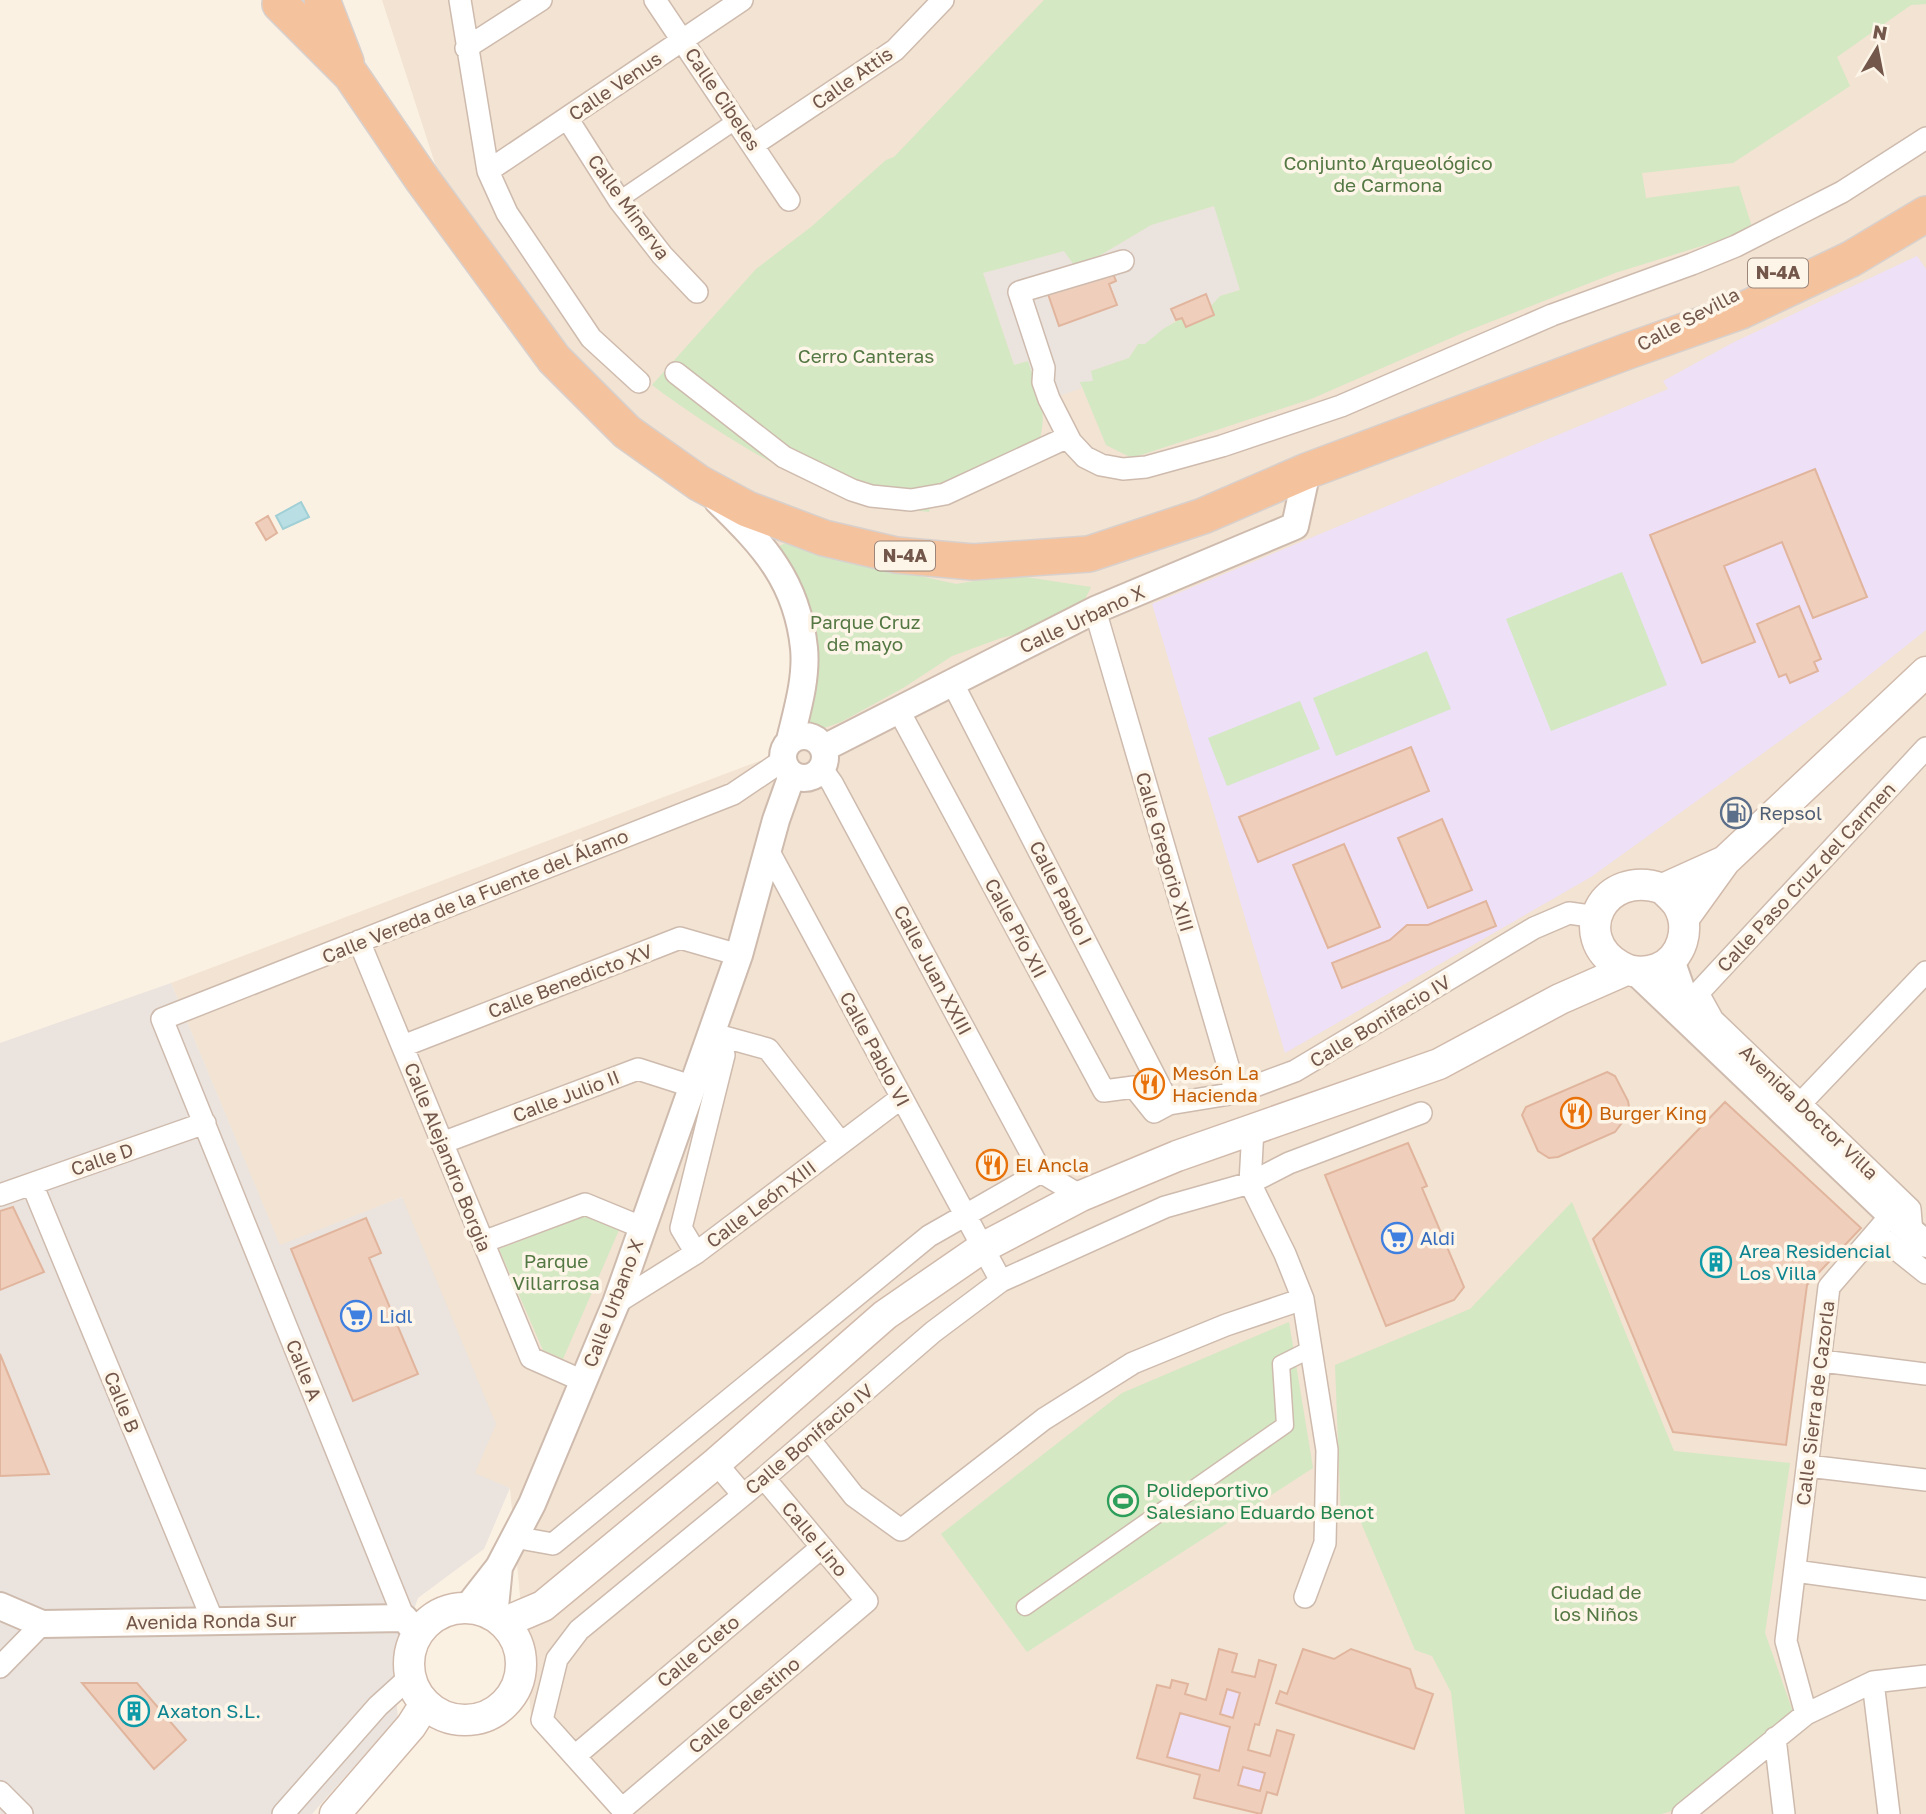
<svg xmlns="http://www.w3.org/2000/svg" width="1926" height="1814" viewBox="0 0 1926 1814" font-family="'Golos Text',sans-serif">
  <rect width="100%" height="100%" fill="#fbf1e3"/>
  <path fill="#f2e3d2" d="M382 0H1926V1814H610L532 1726 510 1488 475 1474 402 1197 280 1246 171 983 791 749 793 575 646 429 564 354 439 176Z"/>
  <path fill="#ebe4de" d="M1215 206 1240 290 1220 296 1211 306 1214 315 1186 327 1176 320 1145 344H1138L1129 358 1091 371 1094 381 1080 383 1082 388 1041 402 1027 361 1014 365 983 273 1064 251 1077 269 1151 225Z
    M171 983 280 1245 402 1197 496 1424 475 1473 510 1488 484 1549 418 1598 393 1668 398 1717 312 1814H0V1043Z"/>
  <path fill="#eee0f7" d="M1917 256 1926 269V630L1848 692 1591 877 1285 1053 1152 604 1668 389 1663 381 1734 342Z
    M1219 1649 1237 1654 1233 1672 1254 1677 1259 1660 1276 1665 1259 1725 1255 1724 1248 1750 1269 1756 1277 1730 1294 1735 1277 1795 1267 1793 1261 1814 1194 1798 1200 1775 1137 1758 1157 1685 1170 1688 1188 1684 1185 1694 1206 1700Z"/>
  <path fill="#d3e8c3" d="M1044 0H1926V4L1911 5 1837 57 1850 86 1733 163 1642 173 1646 198 1739 186 1753 230 1615 273 1467 331 1311 399 1132 458 1106 445 1080 382 1093 381 1091 371 1129 358 1138 344H1145L1163 329 1182 318 1187 327 1214 315 1211 306 1220 296 1240 290 1214 206 1151 225 1077 269 1064 251 983 273 1014 365 1028 361C1037 390 1048 407 1040 438L931 498 929 512C907 509 882 507 860 501 793 481 708 427 652 385L756 269 811 227 886 160 894 157Z
    M809 532 848 560 956 584 1012 575 1091 587 1075 620 1001 638 952 656 903 688 841 722 790 740 797 612 767 552Z
    M1622 572 1667 685 1551 731 1506 619Z
    M1427 651 1451 709 1336 756 1313 698Z
    M1300 701 1320 749 1227 786 1208 738Z
    M1572 1202 1674 1451 1790 1463 1765 1633 1793 1712 1675 1810 1661 1814H1465L1451 1692 1432 1656 1415 1650 1359 1518 1341 1517 1335 1365 1470 1309Z
    M591 1214 619 1230 563 1359 543 1350 499 1249Z
    M1289 1322 1313 1468 1027 1652 941 1534 1122 1393Z"/>
  <path fill="#b9dfe4" stroke="#a0cfd5" stroke-width="2" d="M301 502 309 517 283 529 276 516Z"/>
  <path fill="#efcfbc" stroke="#e1b59d" stroke-width="2" fill-rule="evenodd" d="M1112 271 1116 281 1109 284 1117 305 1059 326 1048 294Z
    M1206 294 1214 315 1186 327 1182 318 1176 320 1171 309Z
    M1815 469 1867 597 1813 618 1782 542 1724 566 1755 642 1702 663 1650 535Z
    M268 516 277 533 266 540 256 523Z
    M1799 606 1821 659 1814 662 1818 671 1790 683 1786 674 1779 677 1757 624Z
    M1411 747 1429 791 1258 862 1239 817Z
    M1442 819 1472 890 1428 908 1398 838Z
    M1344 844 1380 927 1328 948 1293 865Z
    M1486 901 1496 926 1342 988 1332 963 1390 940 1407 925H1428Z
    M1607 1072 1615 1076 1628 1101 1630 1112 1615 1132 1558 1157 1549 1158 1538 1151 1522 1115 1526 1107Z
    M1725 1102 1861 1228 1807 1285 1786 1445 1673 1432 1593 1239Z
    M1408 1143 1427 1186 1422 1188 1464 1287 1454 1300 1386 1326 1325 1175Z
    M13 1207 44 1272 0 1290V1211Z
    M366 1218 381 1253 369 1258 418 1374 353 1401 291 1249Z
    M0 1354 49 1474 0 1476Z
    M1219 1649 1237 1654 1232 1672 1255 1677 1259 1660 1276 1665 1259 1725 1255 1724 1248 1750 1270 1756 1277 1730 1294 1735 1277 1795 1267 1792 1261 1814 1194 1798 1200 1775 1137 1758 1157 1685 1170 1688 1172 1680 1188 1684 1185 1694 1206 1700ZM1227 1689 1240 1693 1233 1718 1220 1714ZM1180 1713 1230 1727 1219 1771 1167 1757ZM1243 1767 1265 1773 1260 1791 1238 1785Z
    M1303 1649 1334 1659 1351 1649 1410 1669 1416 1688 1433 1694 1414 1749 1276 1703 1280 1691 1287 1694Z
    M82 1683H137L186 1740 154 1769Z"/>
  <g fill="none" stroke-linecap="round" stroke-linejoin="round">
    <g stroke="#cebbae" stroke-width="19">
      <path id="pedestrian" d="M619 200 737 120
        M1025 1607 1285 1425 1281 1364 1313 1348"/>
    </g>
    <g stroke="#cebbae" stroke-width="24">
      <path id="minor" d="M460 0 488 171 507 213 591 338 639 382
        M655 0 789 200
        M466 48 541 0
        M567 118 619 200 662 255 697 292
        M753 145 895 50 943 0
        M488 171 742 0
        M1123 261 1019 292 1044 368 1043 382 1049 399 1071 442 1085 457 1101 465 1123 469 1146 467 1222 446 1341 406 1552 315 1692 264 1736 246 1842 192 1926 138
        M676 373 784 457 852 490 871 496 911 500 945 494 1068 437
        M1095 610 1236 1093
        M952 682 1169 1104
        M899 711 1104 1091 1134 1087 1154 1112 1169 1104 1236 1093 1295 1071 1534 928 1569 913 1597 917
        M822 769 832 783 1041 1172
        M768 850 1001 1281
        M359 941 531 1358 583 1381
        M1698 993 1713 1020 1910 1209 1912 1233
        M1687 1005 1926 748
        M710 1033 768 1049 841 1143
        M403 1046 680 938 739 955
        M1800 1104 1926 972
        M1253 1129 1250 1183 1285 1254 1303 1299 1327 1450 1325 1543 1305 1597
        M442 1143 638 1069 691 1086
        M32 1184 213 1621
        M0 1195 205 1123
        M1876 1233 1926 1273
        M483 1242 585 1204 641 1227
        M696 1253 681 1228 724 1055 710 1033
        M616 1303 696 1253 901 1098
        M1822 1361 1926 1374
        M809 1439 854 1496 901 1530 1044 1419 1133 1363 1226 1325 1303 1299
        M716 1463 743 1495
        M1808 1466 1926 1480
        M764 1478 867 1601 622 1809 542 1720 557 1659 579 1630 764 1478 933 1332 1001 1281 1165 1207 1250 1183 1289 1163 1421 1113
        M514 1537 553 1544 929 1236 1041 1172 1081 1196
        M1795 1571 1926 1589
        M404 1618 162 1019 733 794 782 761
        M0 1667 42 1624
        M1873 1682 1889 1814
        M1806 1714 1786 1641 1829 1287 1891 1215
        M1775 1738 1784 1814
        M575 1756 822 1547
        M0 1792 22 1814
        M283 1814 378 1706 410 1677
        M1683 1814 1806 1714 1873 1682 1926 1676"/>
    </g>
    <g stroke="#cebbae" stroke-width="30">
      <path id="tertiary" d="M718 501C764 546 797 581 804 648 807 678 797 711 790 740
        M783 757a21 21 0 1 1 42 0a21 21 0 1 1-42 0Z
        M824 748 1095 610 1295 526 1307 471
        M1671 960 1693 1023
        M1636 972 1891 1215 1926 1244
        M0 1606 42 1624 404 1618 418 1634
        M467 1608 499 1567 532 1504 616 1303 739 955 776 820 792 775
        M494 1617 499 1567"/>
    </g>
    <g stroke="#d1baab" stroke-width="33">
      <path id="secondary" d="M1663 889C1668 894 1674 899 1678 905 1691 927 1683 959 1657 969 1645 973 1631 973 1620 966 1569 937 1603 867 1663 889L1725 861
        M1684 918 1725 861 1926 672
        M409 1664a56 56 0 1 1 112 0a56 56 0 1 1-112 0Z
        M503 1623 543 1606 716 1463 885 1315 982 1248 1081 1196 1177 1156 1439 1064 1560 999 1626 970
        M335 1814 411 1726 425 1704"/>
    </g>
    <g stroke="#d8d0cc" stroke-width="38">
      <path id="trunk" d="M322 0 346 62
        M280 4 351 75 422 179 554 359 627 432 699 483 747 509 824 538 896 555 973 562 1089 554 1203 516 1307 471 1628 351 1741 311 1851 259 1926 214"/>
    </g>
    <use href="#pedestrian" stroke="#fff" stroke-width="16"/>
    <use href="#minor" stroke="#fff" stroke-width="21"/>
    <use href="#tertiary" stroke="#fff" stroke-width="26"/>
    <use href="#secondary" stroke="#fff" stroke-width="30"/>
    <use href="#trunk" stroke="#f5c29e" stroke-width="35"/>
  </g>
  <defs>
    <g id="fuel-ring" transform="scale(1.575)"><circle r="9.5" fill="#fef5e9" stroke="#5c6f8a" stroke-width="1.5"/><path d="M-5.5-6h7V0h2V4h1.3V-2.5L3-4.5l.8-.8L6-3V5H2.5V1h-1V6h-7ZM-4.2-4.7v3.2H.2V-4.7Z" fill="#5c6f8a"/></g>
    <g id="restaurant-ring" transform="scale(1.575)"><circle r="9.5" fill="#fef5e9" stroke="#e8710a" stroke-width="1.5"/><path d="M-5-6h1v4h1v-4h1v4h1v-4h1v5L-1.5 .5V6h-2V.5L-5-1ZM5-6V6H3V1.5H1.5Q1.5-4 5-6Z" fill="#e8710a"/></g>
    <g id="supermarket-ring" transform="scale(1.575)"><circle r="9.5" fill="#fef5e9" stroke="#3f7fe0" stroke-width="1.5"/><path d="M-6-5.5h2.5l.6 2H6L4.5 2H-2.5L-4.4-4H-6ZM-1.5 3.2a1.3 1.3 0 1 0 .1 0ZM3 3.2a1.3 1.3 0 1 0 .1 0Z" fill="#3f7fe0"/></g>
    <g id="building-ring" transform="scale(1.575)"><circle r="9.5" fill="#fef5e9" stroke="#0f9aa8" stroke-width="1.5"/><path d="M-4-6H4V6H1V3H-1V6H-4ZM-2.5-4.3h1.7v1.8h-1.7ZM.8-4.3h1.7v1.8H.8ZM-2.5-1h1.7V.8h-1.7ZM.8-1h1.7V.8H.8Z" fill="#0f9aa8"/></g>
    <g id="stadium-ring" transform="scale(1.575)"><circle r="9.5" fill="#fef5e9" stroke="#2e9e5b" stroke-width="1.5"/><path d="M0-5a6.5 5 0 1 0 0 10a6.5 5 0 1 0 0-10ZM-3.5-1.8h7v3.6h-7Z" fill="#2e9e5b"/></g>
  </defs>
  <g fill-rule="evenodd">
    <use href="#fuel-ring" x="1736" y="813"/>
    <use href="#restaurant-ring" x="1149" y="1084"/>
    <use href="#restaurant-ring" x="1576" y="1113"/>
    <use href="#restaurant-ring" x="992" y="1165"/>
    <use href="#supermarket-ring" x="1397" y="1238"/>
    <use href="#building-ring" x="1716" y="1262"/>
    <use href="#supermarket-ring" x="356" y="1316"/>
    <use href="#stadium-ring" x="1123" y="1501"/>
    <use href="#building-ring" x="134" y="1711"/>
  </g>
  <g text-anchor="middle" stroke-width="7" stroke-linejoin="round" paint-order="stroke">
    <g fill="#fef5e9" stroke="#9c867a" stroke-width="2">
      <rect x="1748" y="258.5" width="60" height="29" rx="5"/>
      <rect x="875" y="541.5" width="60" height="29" rx="5"/>
    </g>
    <g font-size="18" font-weight="bold" fill="#72574a">
      <text x="1778" y="279">N-4A</text>
      <text x="905" y="562">N-4A</text>
    </g>
    <g font-size="19" fill="#72574a" stroke="#fef5e9">
      <text transform="translate(852 78) rotate(-35)" y="7">Calle Attis</text>
      <text transform="translate(615 86) rotate(-34)" y="7">Calle Venus</text>
      <text transform="translate(723 99) rotate(56)" y="7">Calle Cibeles</text>
      <text transform="translate(629 207) rotate(54)" y="7">Calle Minerva</text>
      <text transform="translate(1688 319) rotate(-28)" y="7">Calle Sevilla</text>
      <text transform="translate(1082 619) rotate(-25)" y="7">Calle Urbano X</text>
      <text transform="translate(1165 852) rotate(74)" y="7">Calle Gregorio XIII</text>
      <text transform="translate(1806 877) rotate(-47)" y="7">Calle Paso Cruz del Carmen</text>
      <text transform="translate(1061 893) rotate(63)" y="7">Calle Pablo I</text>
      <text transform="translate(475 896) rotate(-22)" y="7">Calle Vereda de la Fuente del Álamo</text>
      <text transform="translate(1016 928) rotate(62)" y="7">Calle Pío XII</text>
      <text transform="translate(933 970) rotate(62)" y="7">Calle Juan XXIII</text>
      <text transform="translate(570 981) rotate(-21)" y="7">Calle Benedicto XV</text>
      <text transform="translate(1380 1021) rotate(-31)" y="7">Calle Bonifacio IV</text>
      <text transform="translate(875 1049) rotate(62)" y="7">Calle Pablo VI</text>
      <text transform="translate(566 1096) rotate(-21)" y="7">Calle Julio II</text>
      <text transform="translate(1809 1112) rotate(44)" y="7">Avenida Doctor Villa</text>
      <text transform="translate(448 1157) rotate(68)" y="7">Calle Alejandro Borgia</text>
      <text transform="translate(102 1159) rotate(-19)" y="7">Calle D</text>
      <text transform="translate(761 1204) rotate(-37)" y="7">Calle León XIII</text>
      <text transform="translate(613 1303) rotate(-69)" y="7">Calle Urbano X</text>
      <text transform="translate(304 1370) rotate(68)" y="7">Calle A</text>
      <text transform="translate(122 1402) rotate(68)" y="7">Calle B</text>
      <text transform="translate(1815 1403) rotate(-83)" y="7">Calle Sierra de Cazorla</text>
      <text transform="translate(809 1439) rotate(-40)" y="7">Calle Bonifacio IV</text>
      <text transform="translate(815 1539) rotate(50)" y="7">Calle Lino</text>
      <text transform="translate(211 1621) rotate(-1)" y="7">Avenida Ronda Sur</text>
      <text transform="translate(698 1651) rotate(-40)" y="7">Calle Cleto</text>
      <text transform="translate(744 1705) rotate(-40)" y="7">Calle Celestino</text>
    </g>
    <g font-size="19" fill="#547843" stroke="#fef5e9">
      <text x="1388" y="170">Conjunto Arqueológico<tspan x="1388" dy="22">de Carmona</tspan></text>
      <text x="866" y="363">Cerro Canteras</text>
      <text x="865" y="629">Parque Cruz<tspan x="865" dy="22">de mayo</tspan></text>
      <text x="556" y="1268">Parque<tspan x="556" dy="22">Villarrosa</tspan></text>
      <text x="1596" y="1599">Ciudad de<tspan x="1596" dy="22">los Niños</tspan></text>
    </g>
    <g font-size="19" fill="#4e5e75" stroke="#fef5e9" text-anchor="start">
      <text x="1759" y="820">Repsol</text>
    </g>
    <g font-size="19" fill="#c56008" stroke="#fef5e9" text-anchor="start">
      <text x="1172" y="1080">Mesón La<tspan x="1172" dy="22">Hacienda</tspan></text>
      <text x="1599" y="1120">Burger King</text>
      <text x="1015" y="1172">El Ancla</text>
    </g>
    <g font-size="19" fill="#366cbe" stroke="#fef5e9" text-anchor="start">
      <text x="1420" y="1245">Aldi</text>
      <text x="379" y="1323">Lidl</text>
    </g>
    <g font-size="19" fill="#0d838f" stroke="#fef5e9" text-anchor="start">
      <text x="1739" y="1258">Area Residencial<tspan x="1739" dy="22">Los Villa</tspan></text>
      <text x="157" y="1718">Axaton S.L.</text>
    </g>
    <g font-size="19" fill="#27864d" stroke="#fef5e9" text-anchor="start">
      <text x="1146" y="1497">Polideportivo<tspan x="1146" dy="22">Salesiano Eduardo Benot</tspan></text>
    </g>
  </g>
  <g transform="translate(1877 49) rotate(10)" stroke="#fef5e9" stroke-width="5" paint-order="stroke">
  <path d="M0-5L12 26L0 18L-12 26Z" fill="#72574a"/>
  <text y="-10" font-size="19" font-weight="bold" text-anchor="middle" fill="#72574a">N</text>
  </g>
</svg>
